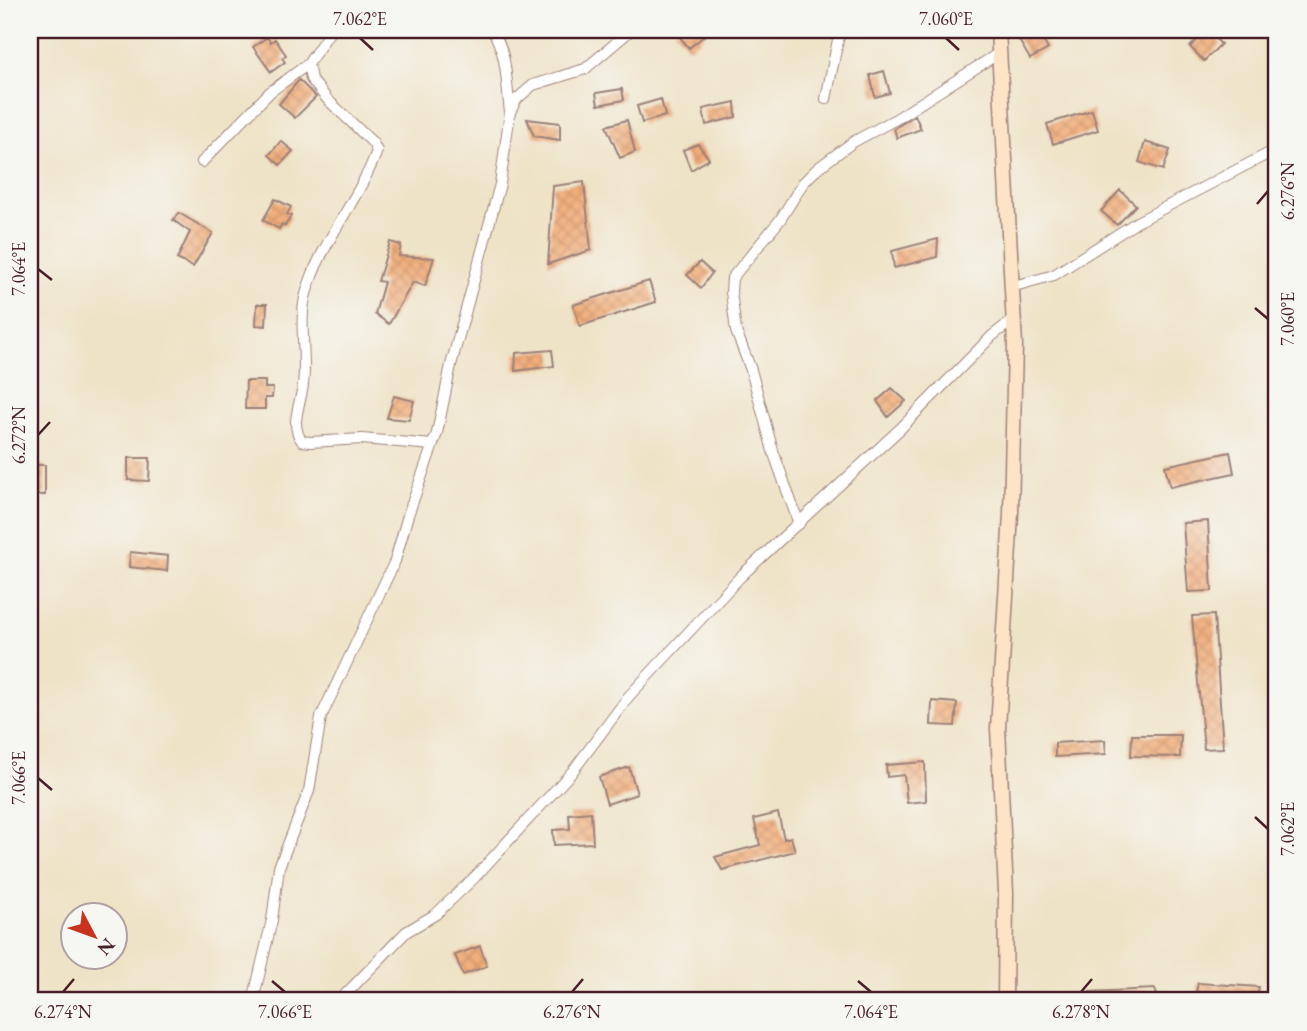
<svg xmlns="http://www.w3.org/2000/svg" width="1307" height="1031" viewBox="0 0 1307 1031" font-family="'EB Garamond',serif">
  <defs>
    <pattern id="building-cross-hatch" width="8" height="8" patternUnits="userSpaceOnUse" patternTransform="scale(1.75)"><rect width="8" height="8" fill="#f1ad79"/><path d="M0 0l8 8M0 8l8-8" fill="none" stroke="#d09469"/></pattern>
  </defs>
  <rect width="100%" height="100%" fill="#f6f6f2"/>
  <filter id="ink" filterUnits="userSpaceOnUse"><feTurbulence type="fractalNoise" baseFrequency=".0143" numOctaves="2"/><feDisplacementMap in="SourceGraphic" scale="14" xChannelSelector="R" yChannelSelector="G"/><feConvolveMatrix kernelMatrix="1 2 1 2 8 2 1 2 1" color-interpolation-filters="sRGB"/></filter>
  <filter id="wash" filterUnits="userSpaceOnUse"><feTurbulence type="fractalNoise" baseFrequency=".00686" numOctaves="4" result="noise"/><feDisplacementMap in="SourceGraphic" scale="28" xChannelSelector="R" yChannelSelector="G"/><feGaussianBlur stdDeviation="1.57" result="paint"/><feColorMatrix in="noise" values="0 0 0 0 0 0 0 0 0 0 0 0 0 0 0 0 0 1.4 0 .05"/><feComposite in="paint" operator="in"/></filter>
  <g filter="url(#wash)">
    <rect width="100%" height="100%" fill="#efe3c7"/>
    <g id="blocks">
      <path fill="url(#building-cross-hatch)" d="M674 30H701L705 35 689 48Z
        M1013 30H1037L1048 49 1030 59Z
        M1206 30 1221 44 1204 61 1190 47Z
        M267 37 271 42 275 39 286 55 282 58 285 62 271 72 253 47Z
        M884 71 890 93 875 97 870 75Z
        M299 80 316 97 295 118 279 104Z
        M622 89 624 100 598 105 596 93Z
        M661 99 665 116 642 123 637 106Z
        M735 102 736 117 706 125 703 109Z
        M1092 110 1098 130 1053 144 1047 124Z
        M915 115 921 129 897 138 894 129Z
        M527 119 560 123V140L534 136Z
        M627 120 635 152 620 158 606 126Z
        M281 141 293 151 280 165 269 155Z
        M1145 142 1170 150 1163 170 1139 162Z
        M698 144 709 159 691 170 683 150Z
        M584 182 591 250 548 264 553 186Z
        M1120 190 1136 205 1117 225 1101 211Z
        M275 199 291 207 287 214 291 216 285 226 282 224 279 229 263 220Z
        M179 213 213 233 193 267 177 259 190 232 173 220Z
        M938 239 937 257 894 268 892 251Z
        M390 242 401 245 399 256 434 258 425 286 413 282 389 324 375 314 384 282 378 281Z
        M700 262 712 273 701 288 687 275Z
        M649 281 656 302 580 326 573 305Z
        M257 304H267L266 326 256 325Z
        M552 350 554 366 515 371 516 353Z
        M246 381H265V388H273L272 398H265V409H245Z
        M892 388 906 401 888 417 877 401Z
        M394 396 414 401 409 420 387 418Z
        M1230 452 1234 473 1170 487 1165 466Z
        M128 458H150L149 481 128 480Z
        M30 465H45V495H30Z
        M1208 521 1212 591 1188 592 1183 523Z
        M130 552 168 556 167 571 129 567Z
        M1214 615 1223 748 1204 749 1192 616Z
        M932 701 957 703 955 726 931 725Z
        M1132 735H1181L1180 757 1131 756Z
        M1105 740 1106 754 1055 757V743Z
        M925 762 926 801 907 803 904 775 887 777 886 765Z
        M629 767 637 794 607 804 599 777Z
        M591 812 593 843 554 845 553 830 570 829 569 814Z
        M778 813 784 839 791 837 795 851 722 870 715 857 760 845 754 819Z
        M480 946 487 966 463 975 455 955Z
        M1198 983 1259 987 1256 1001H1194Z
        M1155 989 1159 1001H1091L1089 992Z"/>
    </g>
  </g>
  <g filter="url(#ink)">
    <use href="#blocks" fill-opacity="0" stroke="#9c8179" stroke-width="2"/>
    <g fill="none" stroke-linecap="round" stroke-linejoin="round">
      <g stroke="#9c8179" stroke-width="12">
        <path id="street" d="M492 30C508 54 506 83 510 112
          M308 64 311 79 327 99 373 143 377 151C358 202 320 243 306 294 298 322 307 356 303 385 301 403 289 425 302 441L310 442 362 439 433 445
          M826 99 840 30
          M202 162 270 92 308 64 331 30
          M1011 287 1054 275 1137 222 1277 149
          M799 524 773 451 751 370 736 331 731 292 732 278 780 220 803 183 818 168 853 142 896 119 999 53
          M253 1001 272 920 279 867 309 791 321 717 395 561 408 515 437 433 451 365 500 184 510 112 517 99 533 85 585 69 631 30
          M339 1001 406 932 436 914 474 878 572 772 629 696 741 576 900 429 992 336 1014 319"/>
      </g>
      <g stroke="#9c8179" stroke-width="17">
        <path id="secondary" d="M998 30 1015 345 1011 514 998 728 1006 893 1005 1001"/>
      </g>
      <use href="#street" stroke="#fff" stroke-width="10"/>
      <use href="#secondary" stroke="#fee4c6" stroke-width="14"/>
    </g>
  </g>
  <path fill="none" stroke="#4a1f2b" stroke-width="2.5" d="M360 38 373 50M946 38 959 50M1257 204 1268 191M38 269 52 280M1255 308 1268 319M38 435 50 422M38 778 52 790M1255 817 1268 829M272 981 285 992M858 981 871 992M63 992 74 979M572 992 583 979M1081 992 1092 979"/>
  <rect width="1307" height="1031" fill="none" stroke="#f6f6f2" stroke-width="77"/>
  <g transform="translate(94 936) rotate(131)"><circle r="33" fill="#f6f6f2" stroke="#b1a0a2" stroke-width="2"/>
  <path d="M0-5L12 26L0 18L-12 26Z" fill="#c8321e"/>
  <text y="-10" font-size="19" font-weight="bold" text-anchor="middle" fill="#4a1f2b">N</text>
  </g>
  <rect x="38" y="38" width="1230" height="954" fill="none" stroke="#4a1f2b" stroke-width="2.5"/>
  <g font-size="18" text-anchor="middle" fill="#4a1f2b">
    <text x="360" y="25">7.062°E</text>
    <text x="946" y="25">7.060°E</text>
    <text transform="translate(1288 191) rotate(-90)" y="6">6.276°N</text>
    <text transform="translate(19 269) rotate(-90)" y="6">7.064°E</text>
    <text transform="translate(1288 319) rotate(-90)" y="6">7.060°E</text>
    <text transform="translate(19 435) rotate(-90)" y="6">6.272°N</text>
    <text transform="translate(19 778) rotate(-90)" y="6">7.066°E</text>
    <text transform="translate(1288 829) rotate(-90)" y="6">7.062°E</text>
    <text x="63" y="1018">6.274°N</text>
    <text x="285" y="1018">7.066°E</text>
    <text x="572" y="1018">6.276°N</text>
    <text x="871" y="1018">7.064°E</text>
    <text x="1081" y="1018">6.278°N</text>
  </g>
</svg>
